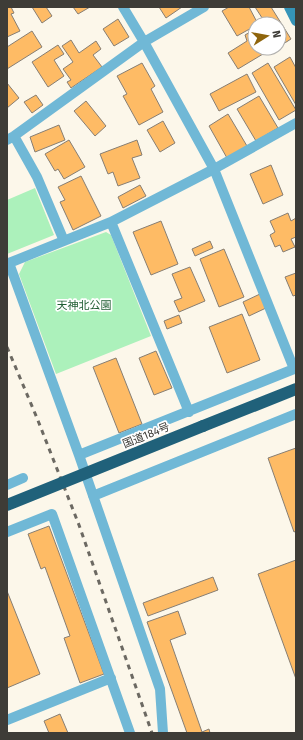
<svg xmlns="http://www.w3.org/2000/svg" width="303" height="740" viewBox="0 0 303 740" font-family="'Fira Sans','Noto Sans JP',sans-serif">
  <rect width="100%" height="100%" fill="#fcf7ea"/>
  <path fill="#acf1bb" d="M35 188 54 235 7 254V200Z
    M106 232 111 235 151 336 56 374 19 274 25 262Z"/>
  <path fill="#febb65" stroke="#877e73" d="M7 7H11L14 13 11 14 20 31 7 37Z
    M32 7H46L52 16 42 23Z
    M73 7H90L78 14Z
    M159 7H182L166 18Z
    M229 7H249L258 24H255V26L237 36 222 11Z
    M255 7H271L291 39 280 46 279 24H266Z
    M118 19 129 37 114 46 103 29Z
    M255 29V48H273L238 69 228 53 247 41 245 35Z
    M32 31 42 47 7 69V47Z
    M71 40 79 53 96 41 101 49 93 55 102 67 71 88 67 82 71 80 63 69 73 62 62 46Z
    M58 45 64 54 54 60 64 76 48 87 32 62Z
    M290 57 296 68V105L274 67Z
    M142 63 155 86 151 89 163 112 139 125 123 96 127 94 117 76Z
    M268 63 296 110 279 120 252 73Z
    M247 74 256 92 219 111 210 94Z
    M7 83 19 98 7 108Z
    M36 95 43 105 32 113 24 102Z
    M259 96 278 128 256 141 237 109Z
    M86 101 106 126 95 136 74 111Z
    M228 114 247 146 227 158 209 126Z
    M163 121 175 143 160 152 147 130Z
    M59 125 65 140 35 152 30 137Z
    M69 140 85 167 64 179 58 169 55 171 45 154Z
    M137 140 142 155 132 158 140 178 118 186 113 172 108 174 100 154Z
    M271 165 283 195 263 204 250 174Z
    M81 176 101 216 73 230 60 202 65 200 58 187Z
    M140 185 146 196 123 208 118 197Z
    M288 213 291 221 296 218V237L291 239 295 247 283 252 280 245 275 247 270 235 275 232 270 221Z
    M161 221 178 264 151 275 133 232Z
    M210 241 213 248 195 256 192 249Z
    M224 249 244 297 219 307 200 259Z
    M190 267 205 301 179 312 174 301 182 298 172 274Z
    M296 273V295L293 296 285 277Z
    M260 294 266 308 249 316 243 302Z
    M242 314 260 360 227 373 209 327Z
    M179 315 182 323 167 329 164 321Z
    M156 351 172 388 154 395 139 358Z
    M116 358 142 424 119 433 93 367Z
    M296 448V531L294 532 268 458Z
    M49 526 104 674 80 683 64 638 70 636 45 567 41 569 28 534Z
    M296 560V679L258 574Z
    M213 577 218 590 148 616 143 603Z
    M7 591 40 674 7 688Z
    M178 611 186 634 170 640 202 732 209 729 210 733H187L147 622Z
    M60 714 68 733H49L44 721Z"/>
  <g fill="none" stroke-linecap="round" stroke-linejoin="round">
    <path stroke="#70b8d6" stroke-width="10" d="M14 136 37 177 64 241
      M7 140 14 136 144 42 204 7
      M111 222 189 412
      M79 455 294 369 214 169 144 42 123 7
      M7 485 23 478
      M93 496 296 414
      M7 532 52 514 130 733
      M7 720 111 678
      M163 733 160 689 79 455 9 263 111 222 214 169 296 123"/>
    <path stroke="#3594b8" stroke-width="10" d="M289 7 296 21"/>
    <path stroke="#20617a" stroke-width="12" d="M203 426 296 389"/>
    <path stroke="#6c6962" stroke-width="3" stroke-dasharray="5 5" stroke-linecap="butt" d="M7 347 37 418 79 525 152 733"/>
    <path stroke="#20617a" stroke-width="12" d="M7 505 203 426"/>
  </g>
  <g text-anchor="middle" stroke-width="3.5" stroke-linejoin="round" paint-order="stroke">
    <g font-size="11" fill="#205e33" stroke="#fff">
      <text x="84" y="309">天神北公園</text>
    </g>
    <g font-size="11" fill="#3e3c37" stroke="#fff">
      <text transform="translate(146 435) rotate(-22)" y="4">国道184号</text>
    </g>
  </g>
  <rect width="303" height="740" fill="none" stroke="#3e3c37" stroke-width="16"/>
  <g transform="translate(267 36) rotate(79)"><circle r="19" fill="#ffffff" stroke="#b2b1af"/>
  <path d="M0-3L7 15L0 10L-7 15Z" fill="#8f650c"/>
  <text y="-6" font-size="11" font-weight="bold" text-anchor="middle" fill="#3e3c37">N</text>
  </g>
</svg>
